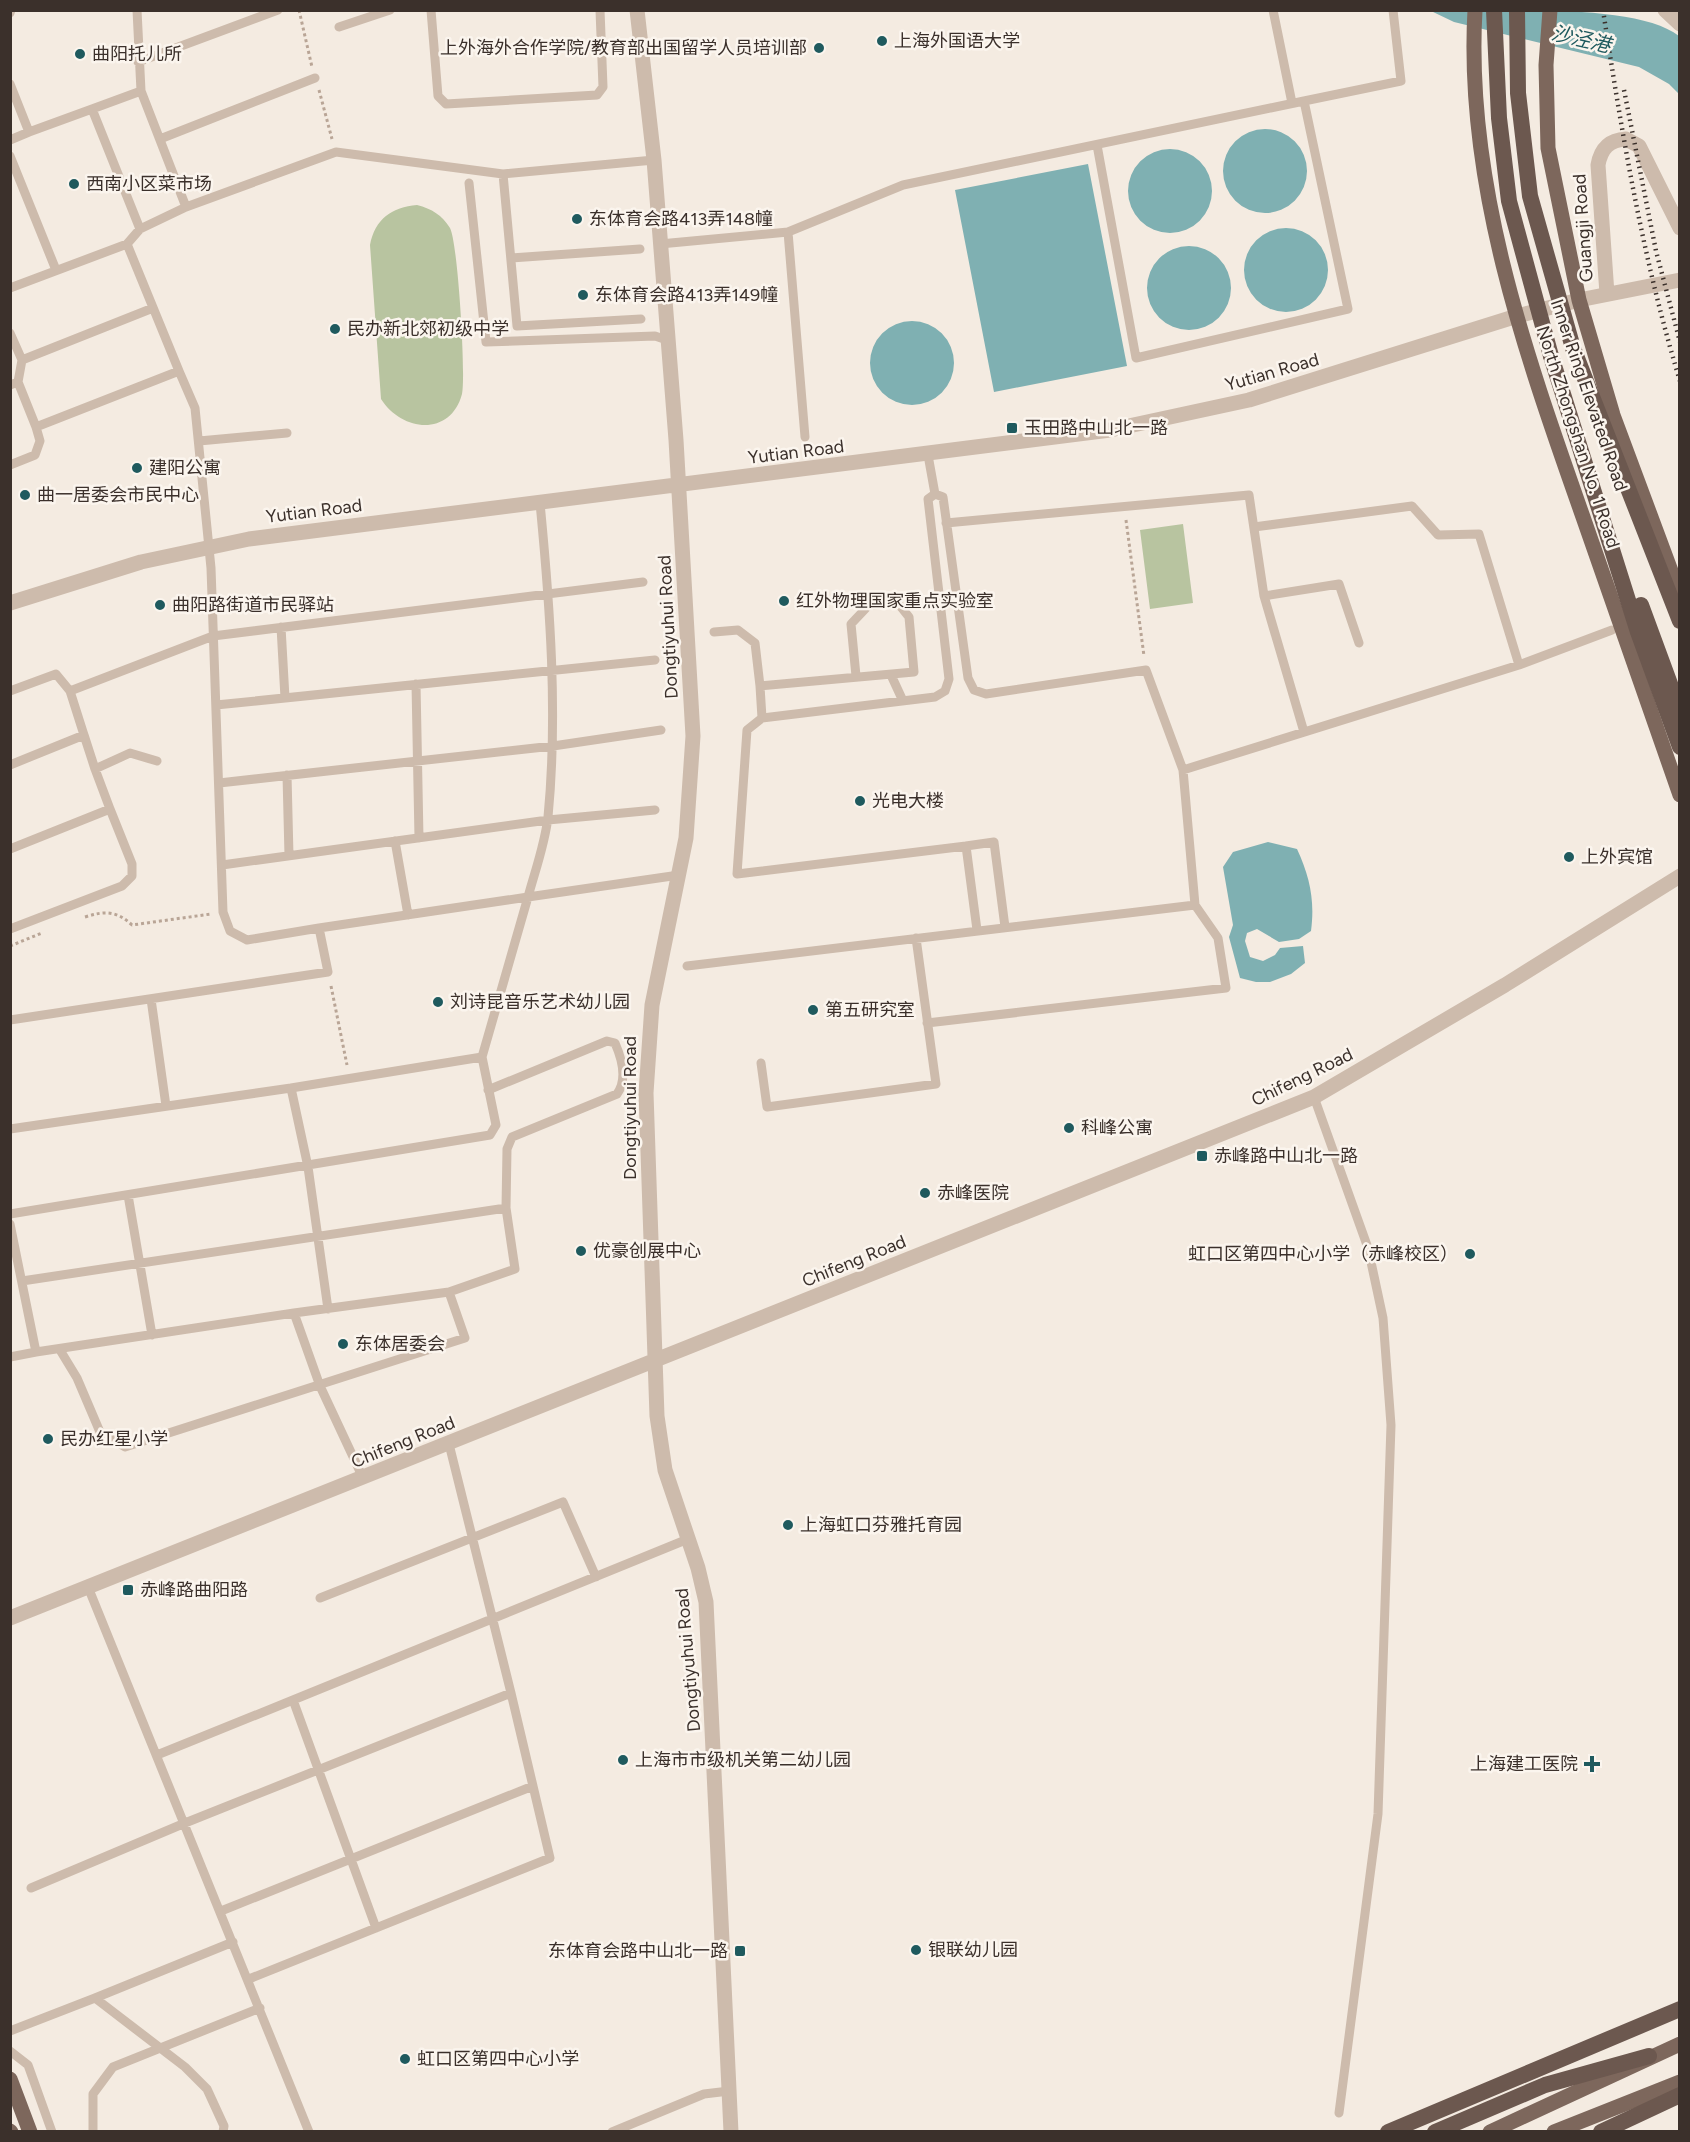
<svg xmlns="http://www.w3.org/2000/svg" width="1690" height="2142" viewBox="0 0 1690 2142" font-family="Figtree,'Noto Sans SC',sans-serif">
  <rect width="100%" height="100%" fill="#f4ebe1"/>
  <path fill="#b8c4a0" d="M417 205C432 209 442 215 450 228 458 243 466 376 462 394 451 436 403 433 381 399L370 245C375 219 392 207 417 205Z
    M1183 524 1193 603 1150 609 1140 530Z"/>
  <path fill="#7fb0b2" d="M1431 11C1487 11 1637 2 1679 36V94L1669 84 1639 67 1454 22Z
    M1223 171a42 42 0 1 1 84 0a42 42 0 1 1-84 0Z
    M1128 191a42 42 0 1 1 84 0a42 42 0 1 1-84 0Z
    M1088 164 1127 366 994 392 955 190Z
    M1244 270a42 42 0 1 1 84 0a42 42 0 1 1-84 0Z
    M1147 288a42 42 0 1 1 84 0a42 42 0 1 1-84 0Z
    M870 363a42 42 0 1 1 84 0a42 42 0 1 1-84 0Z
    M1268 842 1297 849C1310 877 1315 901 1311 931L1299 939 1279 942 1257 929 1247 933 1245 941 1250 957 1263 961 1275 955 1280 948 1303 946 1305 963 1291 974 1270 982H1256L1240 978 1229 937 1233 925 1223 867 1233 852Z"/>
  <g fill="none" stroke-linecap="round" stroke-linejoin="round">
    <path stroke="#b9a596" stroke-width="3" stroke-dasharray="3 3" stroke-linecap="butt" d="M299 10 312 67
      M319 90 332 139
      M1126 520 1144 656
      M85 917C104 911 116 910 132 925L211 914
      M10 946 42 933
      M331 986 347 1065"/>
    <path stroke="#cdbbac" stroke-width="9" d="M137 10 141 91
      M431 10 438 96 446 104 597 95 603 87 600 10
      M1273 10 1292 103
      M10 13 11 10
      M339 27 390 10
      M138 62 278 10
      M10 84 29 132 10 140
      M1304 101 1401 81 1393 10
      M29 132 92 109
      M160 139 315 78
      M10 156 56 270
      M503 174 517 326 641 319
      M469 183 486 342 655 336 667 340
      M140 229 92 109 141 91 186 207
      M788 232 903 185 1304 101 1348 309 1136 358 1097 145
      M127 244 140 229 186 207 336 152 503 174 654 160
      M660 244 788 232 805 437
      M511 258 640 249
      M10 288 127 244 179 371
      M10 333 22 360 18 382
      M22 360 153 308
      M10 385 18 382 36 427
      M199 441 287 433
      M928 455 935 494
      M10 465 35 455 40 441 36 427 179 371 195 408 211 568 223 912 230 931 247 940 319 928 328 972 10 1020
      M946 523 1249 495 1264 596 1304 732
      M1254 527 1412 506 1438 535 1479 534 1519 665
      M1264 596 1339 584 1359 643
      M281 627 285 698
      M714 632 738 630 755 643 760 686
      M891 675 903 701
      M416 684 419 838
      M10 691 56 674 70 691 84 735
      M70 691 213 636 643 582
      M216 705 655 660
      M762 718 760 686 914 672 909 617 897 602 868 606 851 624 856 676
      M10 765 84 735 95 769
      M1183 770 1519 665 1612 630
      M287 775 289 856
      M219 783 553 746 661 730
      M110 809 95 769 130 753 157 761
      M395 841 408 915
      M966 846 994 842 1005 927
      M10 849 110 809 132 864V876L122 886 10 929
      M222 865 548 820 655 810
      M319 928 528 897C535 871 545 844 548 817 558 714 550 606 540 503
      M687 966 1195 905 1183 770 1146 670 986 694 974 690 968 678 943 497 935 494 928 499 949 679 945 691 935 697 762 718 747 730 737 874 966 846 977 930
      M151 999 166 1106
      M927 1023 1226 988 1218 938 1195 905
      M482 1057 528 897 679 875
      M761 1063 767 1107 936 1084 916 938
      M488 1090 607 1041 615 1043C622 1059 628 1079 617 1094L512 1137 507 1149 506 1208
      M1314 1097 1368 1248 1383 1318 1391 1425 1378 1814 1339 2113
      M10 1129 291 1088 308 1167 328 1309
      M128 1195 152 1335
      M10 1214 490 1135 496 1125 482 1057 291 1088
      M10 1224 36 1352 294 1313 320 1386 363 1478
      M22 1281 506 1208 515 1269 449 1292
      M60 1350 77 1378 100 1432 125 1447 465 1338 449 1292 294 1313
      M10 1357 36 1352
      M449 1444 511 1693
      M88 1587 309 2132
      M320 1598 563 1502 596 1577
      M157 1755 293 1700
      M31 1888 185 1823 511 1693 550 1858 249 1979
      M221 1911 533 1786
      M376 1928 293 1700 688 1539
      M95 1998 233 1942
      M10 2031 95 1998 185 2067 207 2089 224 2126 223 2132
      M10 2051 28 2065 52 2132
      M93 2132V2094L113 2067 260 2008
      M612 2132 704 2094 729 2091"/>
    <path stroke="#cdbbac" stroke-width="15" d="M1665 10 1680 24
      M1607 294 1598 165C1601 148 1609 140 1626 139L1639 146 1680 228
      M1579 300 1680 280"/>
    <path stroke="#cdbbac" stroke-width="15" d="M637 10 654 160 676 440 693 736 686 838 652 1005 646 1093 657 1416 665 1470 698 1568 706 1602 731 2132
      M10 603 141 562 249 539 1110 430 1249 400 1517 316 1579 300
      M10 1618 1314 1097 1505 985 1680 876"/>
    <path stroke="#7d675c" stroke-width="15" d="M1475 10C1465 184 1526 355 1583 517 1616 609 1647 702 1680 795
      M1550 10 1546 65 1548 148 1579 300 1613 415 1680 595
      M10 2079 30 2132
      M10 2131 11 2132
      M1490 2132 1680 2044
      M1554 2132 1680 2082"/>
    <path stroke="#6c584f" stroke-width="16" d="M1551 356 1638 632 1680 747
      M1641 605 1680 711
      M1388 2132 1680 2009
      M1435 2132 1545 2085 1649 2056
      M1601 2132 1680 2095"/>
    <path stroke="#3b302b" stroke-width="4.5" stroke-dasharray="1.5 4.5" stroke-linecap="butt" d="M1603 10C1622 135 1643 260 1680 381
      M1624 90 1656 251 1680 342"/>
    <path stroke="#6c584f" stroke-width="16" d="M1494 10 1499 118 1509 201 1551 356
      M1517 10 1518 93 1530 196 1573 348 1680 621"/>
  </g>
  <g fill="#1f5a5e" stroke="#fbf5ee" stroke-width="2">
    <circle cx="882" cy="41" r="6"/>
    <circle cx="819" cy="48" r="6"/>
    <circle cx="80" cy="54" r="6"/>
    <circle cx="74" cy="184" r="6"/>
    <circle cx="577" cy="219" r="6"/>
    <circle cx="583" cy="295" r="6"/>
    <circle cx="335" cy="329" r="6"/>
    <rect x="1006" y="422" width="12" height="12" rx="3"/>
    <circle cx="137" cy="468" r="6"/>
    <circle cx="25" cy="495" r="6"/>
    <circle cx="784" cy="601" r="6"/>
    <circle cx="160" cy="605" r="6"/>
    <circle cx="860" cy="801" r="6"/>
    <circle cx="1569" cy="857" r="6"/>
    <circle cx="438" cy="1002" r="6"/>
    <circle cx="813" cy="1010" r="6"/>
    <circle cx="1069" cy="1128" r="6"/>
    <rect x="1196" y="1150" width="12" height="12" rx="3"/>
    <circle cx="925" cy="1193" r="6"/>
    <circle cx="581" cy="1251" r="6"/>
    <circle cx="1470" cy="1254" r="6"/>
    <circle cx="343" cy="1344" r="6"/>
    <circle cx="48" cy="1439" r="6"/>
    <circle cx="788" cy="1525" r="6"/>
    <rect x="122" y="1584" width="12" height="12" rx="3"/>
    <circle cx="623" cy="1760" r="6"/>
    <path d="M1589 1755h6v6h6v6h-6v6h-6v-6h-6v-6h6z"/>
    <circle cx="916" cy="1950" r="6"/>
    <rect x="734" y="1945" width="12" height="12" rx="3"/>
    <circle cx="405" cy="2059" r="6"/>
  </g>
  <g text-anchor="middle" stroke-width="5" stroke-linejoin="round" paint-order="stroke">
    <g font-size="18" fill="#3b302b" stroke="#fbf5ee" text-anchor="start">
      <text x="894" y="47">上海外国语大学</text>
      <text x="807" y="54" text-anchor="end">上外海外合作学院/教育部出国留学人员培训部</text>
      <text x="92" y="60">曲阳托儿所</text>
      <text x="86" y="190">西南小区菜市场</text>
      <text x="589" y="225">东体育会路413弄148幢</text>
      <text x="595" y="301">东体育会路413弄149幢</text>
      <text x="347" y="335">民办新北郊初级中学</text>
      <text x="1024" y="434">玉田路中山北一路</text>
      <text x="149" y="474">建阳公寓</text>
      <text x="37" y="501">曲一居委会市民中心</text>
      <text x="796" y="607">红外物理国家重点实验室</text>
      <text x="172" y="611">曲阳路街道市民驿站</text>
      <text x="872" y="807">光电大楼</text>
      <text x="1581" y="863">上外宾馆</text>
      <text x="450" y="1008">刘诗昆音乐艺术幼儿园</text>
      <text x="825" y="1016">第五研究室</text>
      <text x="1081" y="1134">科峰公寓</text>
      <text x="1214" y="1162">赤峰路中山北一路</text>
      <text x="937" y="1199">赤峰医院</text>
      <text x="593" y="1257">优豪创展中心</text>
      <text x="1458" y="1260" text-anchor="end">虹口区第四中心小学（赤峰校区）</text>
      <text x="355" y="1350">东体居委会</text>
      <text x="60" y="1445">民办红星小学</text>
      <text x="800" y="1531">上海虹口芬雅托育园</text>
      <text x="140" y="1596">赤峰路曲阳路</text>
      <text x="635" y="1766">上海市市级机关第二幼儿园</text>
      <text x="1578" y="1770" text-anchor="end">上海建工医院</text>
      <text x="928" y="1956">银联幼儿园</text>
      <text x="728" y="1957" text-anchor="end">东体育会路中山北一路</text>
      <text x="417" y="2065">虹口区第四中心小学</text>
    </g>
    <g font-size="18" fill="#3b302b" stroke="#fbf5ee">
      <text transform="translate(1583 228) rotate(-94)" y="6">Guangji Road</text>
      <text transform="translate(1272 372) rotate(-16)" y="6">Yutian Road</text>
      <text transform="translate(1589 395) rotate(71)" y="6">Inner Ring Elevated Road</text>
      <text transform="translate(1578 437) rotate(72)" y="6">North Zhongshan No. 1 Road</text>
      <text transform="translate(796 452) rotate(-7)" y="6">Yutian Road</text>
      <text transform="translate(314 511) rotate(-7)" y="6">Yutian Road</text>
      <text transform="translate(668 627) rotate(-93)" y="6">Dongtiyuhui Road</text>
      <text transform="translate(1302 1077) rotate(-26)" y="6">Chifeng Road</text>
      <text transform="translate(630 1108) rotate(-90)" y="6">Dongtiyuhui Road</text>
      <text transform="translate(854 1261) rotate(-22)" y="6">Chifeng Road</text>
      <text transform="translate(403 1442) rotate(-22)" y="6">Chifeng Road</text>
      <text transform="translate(688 1660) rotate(-95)" y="6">Dongtiyuhui Road</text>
    </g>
    <g font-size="20" font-style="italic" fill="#1f5a5e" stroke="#fbf5ee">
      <text transform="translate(1581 39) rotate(13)" y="7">沙泾港</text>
    </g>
  </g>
  <rect width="1690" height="2142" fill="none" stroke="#3b302b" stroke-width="24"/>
</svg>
